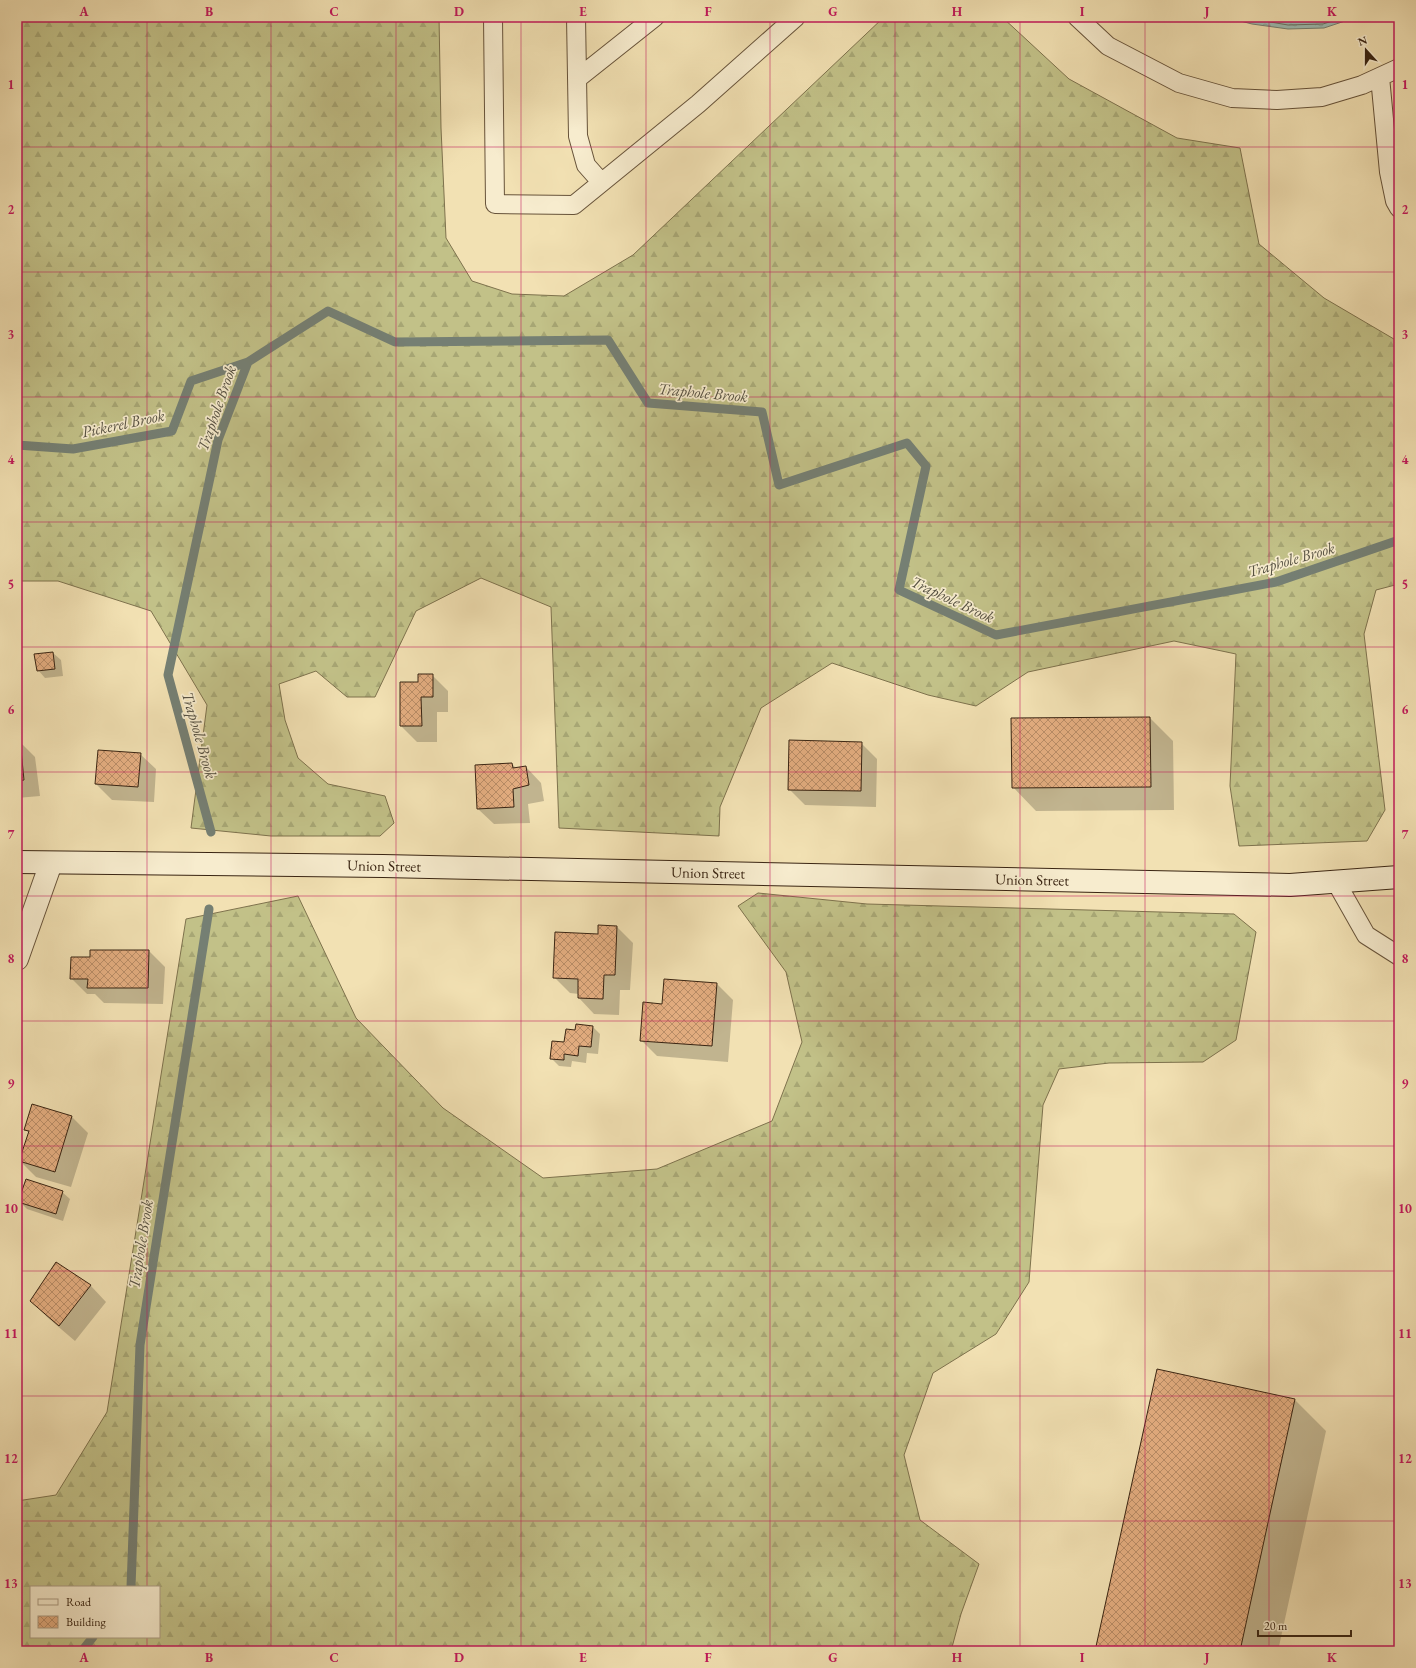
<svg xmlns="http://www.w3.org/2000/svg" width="1416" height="1668" viewBox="0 0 1416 1668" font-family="'EB Garamond',serif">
  <defs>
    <pattern id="forest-firs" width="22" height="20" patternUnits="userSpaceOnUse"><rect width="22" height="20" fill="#c2c188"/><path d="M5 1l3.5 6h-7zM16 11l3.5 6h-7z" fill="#a7a674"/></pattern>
    <pattern id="water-ripples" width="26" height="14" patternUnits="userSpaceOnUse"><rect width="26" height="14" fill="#9dbcb4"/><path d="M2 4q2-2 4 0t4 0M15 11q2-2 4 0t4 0" fill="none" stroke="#88a19a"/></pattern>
    <pattern id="building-cross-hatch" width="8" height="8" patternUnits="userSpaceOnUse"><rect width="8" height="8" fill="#e3ad80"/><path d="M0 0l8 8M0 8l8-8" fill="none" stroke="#b98d67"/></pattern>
  </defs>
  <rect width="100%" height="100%" fill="#f2e1b3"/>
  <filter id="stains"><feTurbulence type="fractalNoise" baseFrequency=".005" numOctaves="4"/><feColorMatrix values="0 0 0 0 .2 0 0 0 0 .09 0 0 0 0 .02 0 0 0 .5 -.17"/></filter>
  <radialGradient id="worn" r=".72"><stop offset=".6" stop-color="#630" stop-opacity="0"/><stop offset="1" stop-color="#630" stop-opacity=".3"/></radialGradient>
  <path fill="url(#forest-firs)" stroke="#7e724d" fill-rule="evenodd" d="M17 17H439L441 128 446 238 472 281 512 294 564 296 633 255 884 17H1002L1069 79 1177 138 1240 148 1259 244 1324 298 1399 342V584L1376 590 1364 634 1385 810 1367 841 1239 846 1230 786 1236 654 1174 641 1028 672 976 706 928 695 832 663 761 708 720 807 719 836 559 828 551 607 481 578 416 611 375 697H347L316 671 279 684 285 720 298 758 328 784 385 796 394 823 380 836H271L191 828 207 705 151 611 58 581H17Z
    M758 893 867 904 1234 914 1256 932 1236 1040 1203 1062 1109 1063 1059 1069 1043 1105 1029 1282 996 1334 933 1373 904 1455 920 1520 979 1564 961 1614 951 1651H17V1501L56 1495 107 1412 186 919 298 896 356 1018 443 1108 543 1178 657 1169 772 1121 802 1042 786 972 738 906ZM31 1587H159V1637H31Z"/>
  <path fill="url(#water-ripples)" stroke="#757f73" d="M1225 17H1357L1324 28 1288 29 1252 24Z"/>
  <path fill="#0003" d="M53 653 61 660 63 676 45 678 38 670Z
    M432 675 448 691V712H437V742H417L401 726V683H419Z
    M1150 718 1173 741 1174 810 1036 811 1013 787Z
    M17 741H19L35 757 40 796 17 798Z
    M861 743 877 759 876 807 805 805 789 789Z
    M140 754 156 769 154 802 112 800 96 784Z
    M512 764 516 768 526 767 541 783 544 801 528 804 530 823 494 824 478 809Z
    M617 927 633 943 630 990H620L619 1015 594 1014 579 998V994L570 993 554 977 599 935Z
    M149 951 165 967 163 1004 104 1003 95 994H87L71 978 91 958Z
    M665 980 717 984 733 1000 728 1062 657 1056 641 1040 663 1005Z
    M593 1027 600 1034 598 1054 587 1053 586 1063 572 1061 571 1067 559 1066 551 1058 565 1043Z
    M72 1117 88 1133 71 1187 36 1177 20 1161 29 1133 25 1129Z
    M62 1192 70 1199 63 1221 27 1209 19 1201Z
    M57 1264 91 1286 106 1302 75 1341 47 1317 31 1301Z
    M1158 1370 1295 1400 1326 1431 1278 1651H1096Z"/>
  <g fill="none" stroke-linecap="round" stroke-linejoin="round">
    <path stroke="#6b7063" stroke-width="1" d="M1241 17 1288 25 1323 24 1345 17
      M1267 17C1287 20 1310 23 1329 17"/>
    <path stroke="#757f73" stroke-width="9" d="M17 445 73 449 172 431 191 381 248 362
      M211 832 168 675 218 440 248 362 328 311 395 342 608 340 648 403 762 412 779 485 907 443 926 466 899 590 996 635 1276 582 1399 540
      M131 1587 140 1345 209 909
      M82 1651 93 1637"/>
  </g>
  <path fill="url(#building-cross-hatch)" stroke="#392412" d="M53 652 55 669 37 671 34 654Z
    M418 674H433V697H421L422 726H400V682H418Z
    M1150 717 1151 787 1012 788 1011 718Z
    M17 740H20L24 780 17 781Z
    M789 740 862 742 861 791 788 790Z
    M98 750 141 753 138 787 95 784Z
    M512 763 513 768 526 766 529 785 513 789 514 807 477 809 475 765Z
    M598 925 617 926 615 975H604L603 999 578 998V979L553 978 555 932 598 934Z
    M90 950H149L148 988H87L88 979H70L71 957H90Z
    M664 979 717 983 712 1046 640 1041 643 1002 662 1004Z
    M576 1024 593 1026 591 1047 579 1046 578 1056 564 1054V1060L550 1059 552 1041 564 1042 566 1029 575 1030Z
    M32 1104 72 1116 55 1172 19 1161 29 1131 24 1130Z
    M26 1179 63 1191 56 1214 18 1202Z
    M56 1262 91 1285 59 1326 30 1301Z
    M1157 1369 1295 1399 1240 1651H1095Z"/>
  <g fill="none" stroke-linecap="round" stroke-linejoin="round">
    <g stroke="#67533a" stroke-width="20">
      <path id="service" d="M493 17 495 204 574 205 698 104 796 17
        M576 17 578 136 586 165 601 182
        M1077 17 1108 46 1179 83 1232 98 1277 100 1322 97 1362 85 1399 68
        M1380 77 1389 172 1395 201 1399 208
        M577 79 655 17
        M1336 882 1366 935 1399 956"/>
    </g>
    <g stroke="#67533a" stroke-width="24">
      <path id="minor" d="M17 959 51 863"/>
    </g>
    <g stroke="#392412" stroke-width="24">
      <path id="secondary" d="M17 862 383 866 1290 885 1399 877"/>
    </g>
    <use href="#service" stroke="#f7ecce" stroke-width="18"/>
    <use href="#minor" stroke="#f7ecce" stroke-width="22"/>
    <use href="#secondary" stroke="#f7ecce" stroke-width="22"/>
  </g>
  <path fill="none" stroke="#c2185b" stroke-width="1" stroke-opacity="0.55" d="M147 17V1587M271 17V1651M396 17V1651M521 17V1651M646 17V1651M770 17V1651M895 17V1651M1020 17V1651M1145 17V1651M1269 17V1651M17 147H1399M17 272H1399M17 397H1399M17 522H1399M17 647H1399M17 772H1399M17 896H1399M17 1021H1399M17 1146H1399M17 1271H1399M17 1396H1399M17 1521H1399M147 1637V1651"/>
  <g text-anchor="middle" stroke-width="3.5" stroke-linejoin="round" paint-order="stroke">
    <g font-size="15" fill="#392412" stroke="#f7ecce">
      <text transform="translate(384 866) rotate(1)" y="5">Union Street</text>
      <text transform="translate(708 873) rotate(1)" y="5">Union Street</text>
      <text transform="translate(1032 880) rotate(1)" y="5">Union Street</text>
    </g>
    <g font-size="16" font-style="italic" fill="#575243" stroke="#f7ecce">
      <text transform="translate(703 392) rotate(5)" y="6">Traphole Brook</text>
      <text transform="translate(216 408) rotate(-71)" y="6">Traphole Brook</text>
      <text transform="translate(123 423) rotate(-12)" y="6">Pickerel Brook</text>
      <text transform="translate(1291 559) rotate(-16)" y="6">Traphole Brook</text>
      <text transform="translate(953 599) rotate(25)" y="6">Traphole Brook</text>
      <text transform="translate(200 735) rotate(74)" y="6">Traphole Brook</text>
      <text transform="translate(140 1244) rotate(-81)" y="6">Traphole Brook</text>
    </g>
  </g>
  <rect width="1416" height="1668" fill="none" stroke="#f2e1b3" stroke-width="44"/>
  <rect x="30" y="1586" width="130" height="52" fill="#f7ecce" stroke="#ab9c83"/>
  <rect x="38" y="1599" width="20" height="6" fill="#f7ecce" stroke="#ab9c83"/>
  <text x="66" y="1606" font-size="12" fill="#392412">Road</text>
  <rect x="38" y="1616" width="20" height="12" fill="url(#building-cross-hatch)" stroke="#ab9c83"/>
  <text x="66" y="1626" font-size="12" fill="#392412">Building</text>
  <g transform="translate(1366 50) rotate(339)" stroke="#f7ecce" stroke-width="3" paint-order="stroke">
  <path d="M0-3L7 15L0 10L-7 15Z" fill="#392412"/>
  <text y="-6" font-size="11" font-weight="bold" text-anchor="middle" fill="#392412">N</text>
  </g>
  <path d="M1258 1630v6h93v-6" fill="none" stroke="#392412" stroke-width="2"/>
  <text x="1264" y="1630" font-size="12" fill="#392412" stroke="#f7ecce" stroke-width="3" paint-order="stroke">20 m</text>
  <rect x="22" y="22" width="1372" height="1624" fill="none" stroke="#c2185b" stroke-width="1.5"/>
  <g font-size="13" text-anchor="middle" font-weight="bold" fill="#c2185b">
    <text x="84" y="16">A</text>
    <text x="209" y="16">B</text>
    <text x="334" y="16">C</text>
    <text x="459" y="16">D</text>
    <text x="583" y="16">E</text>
    <text x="708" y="16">F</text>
    <text x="833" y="16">G</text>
    <text x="957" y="16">H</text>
    <text x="1082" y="16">I</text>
    <text x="1207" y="16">J</text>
    <text x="1332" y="16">K</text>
    <text x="11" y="89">1</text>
    <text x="1405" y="89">1</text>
    <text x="11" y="214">2</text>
    <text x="1405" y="214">2</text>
    <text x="11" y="339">3</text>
    <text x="1405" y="339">3</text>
    <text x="11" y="464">4</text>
    <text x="1405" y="464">4</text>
    <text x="11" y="589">5</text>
    <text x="1405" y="589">5</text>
    <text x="11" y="714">6</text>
    <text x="1405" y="714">6</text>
    <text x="11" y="839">7</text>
    <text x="1405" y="839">7</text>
    <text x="11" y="963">8</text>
    <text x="1405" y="963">8</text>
    <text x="11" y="1088">9</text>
    <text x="1405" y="1088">9</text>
    <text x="11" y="1213">10</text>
    <text x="1405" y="1213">10</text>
    <text x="11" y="1338">11</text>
    <text x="1405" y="1338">11</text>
    <text x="11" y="1463">12</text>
    <text x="1405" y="1463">12</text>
    <text x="11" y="1588">13</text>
    <text x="1405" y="1588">13</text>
    <text x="84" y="1662">A</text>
    <text x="209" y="1662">B</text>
    <text x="334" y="1662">C</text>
    <text x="459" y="1662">D</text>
    <text x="583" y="1662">E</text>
    <text x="708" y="1662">F</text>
    <text x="833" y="1662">G</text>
    <text x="957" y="1662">H</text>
    <text x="1082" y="1662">I</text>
    <text x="1207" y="1662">J</text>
    <text x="1332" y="1662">K</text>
  </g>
  <rect width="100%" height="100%" filter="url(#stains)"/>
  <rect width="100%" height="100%" fill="url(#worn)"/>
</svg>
